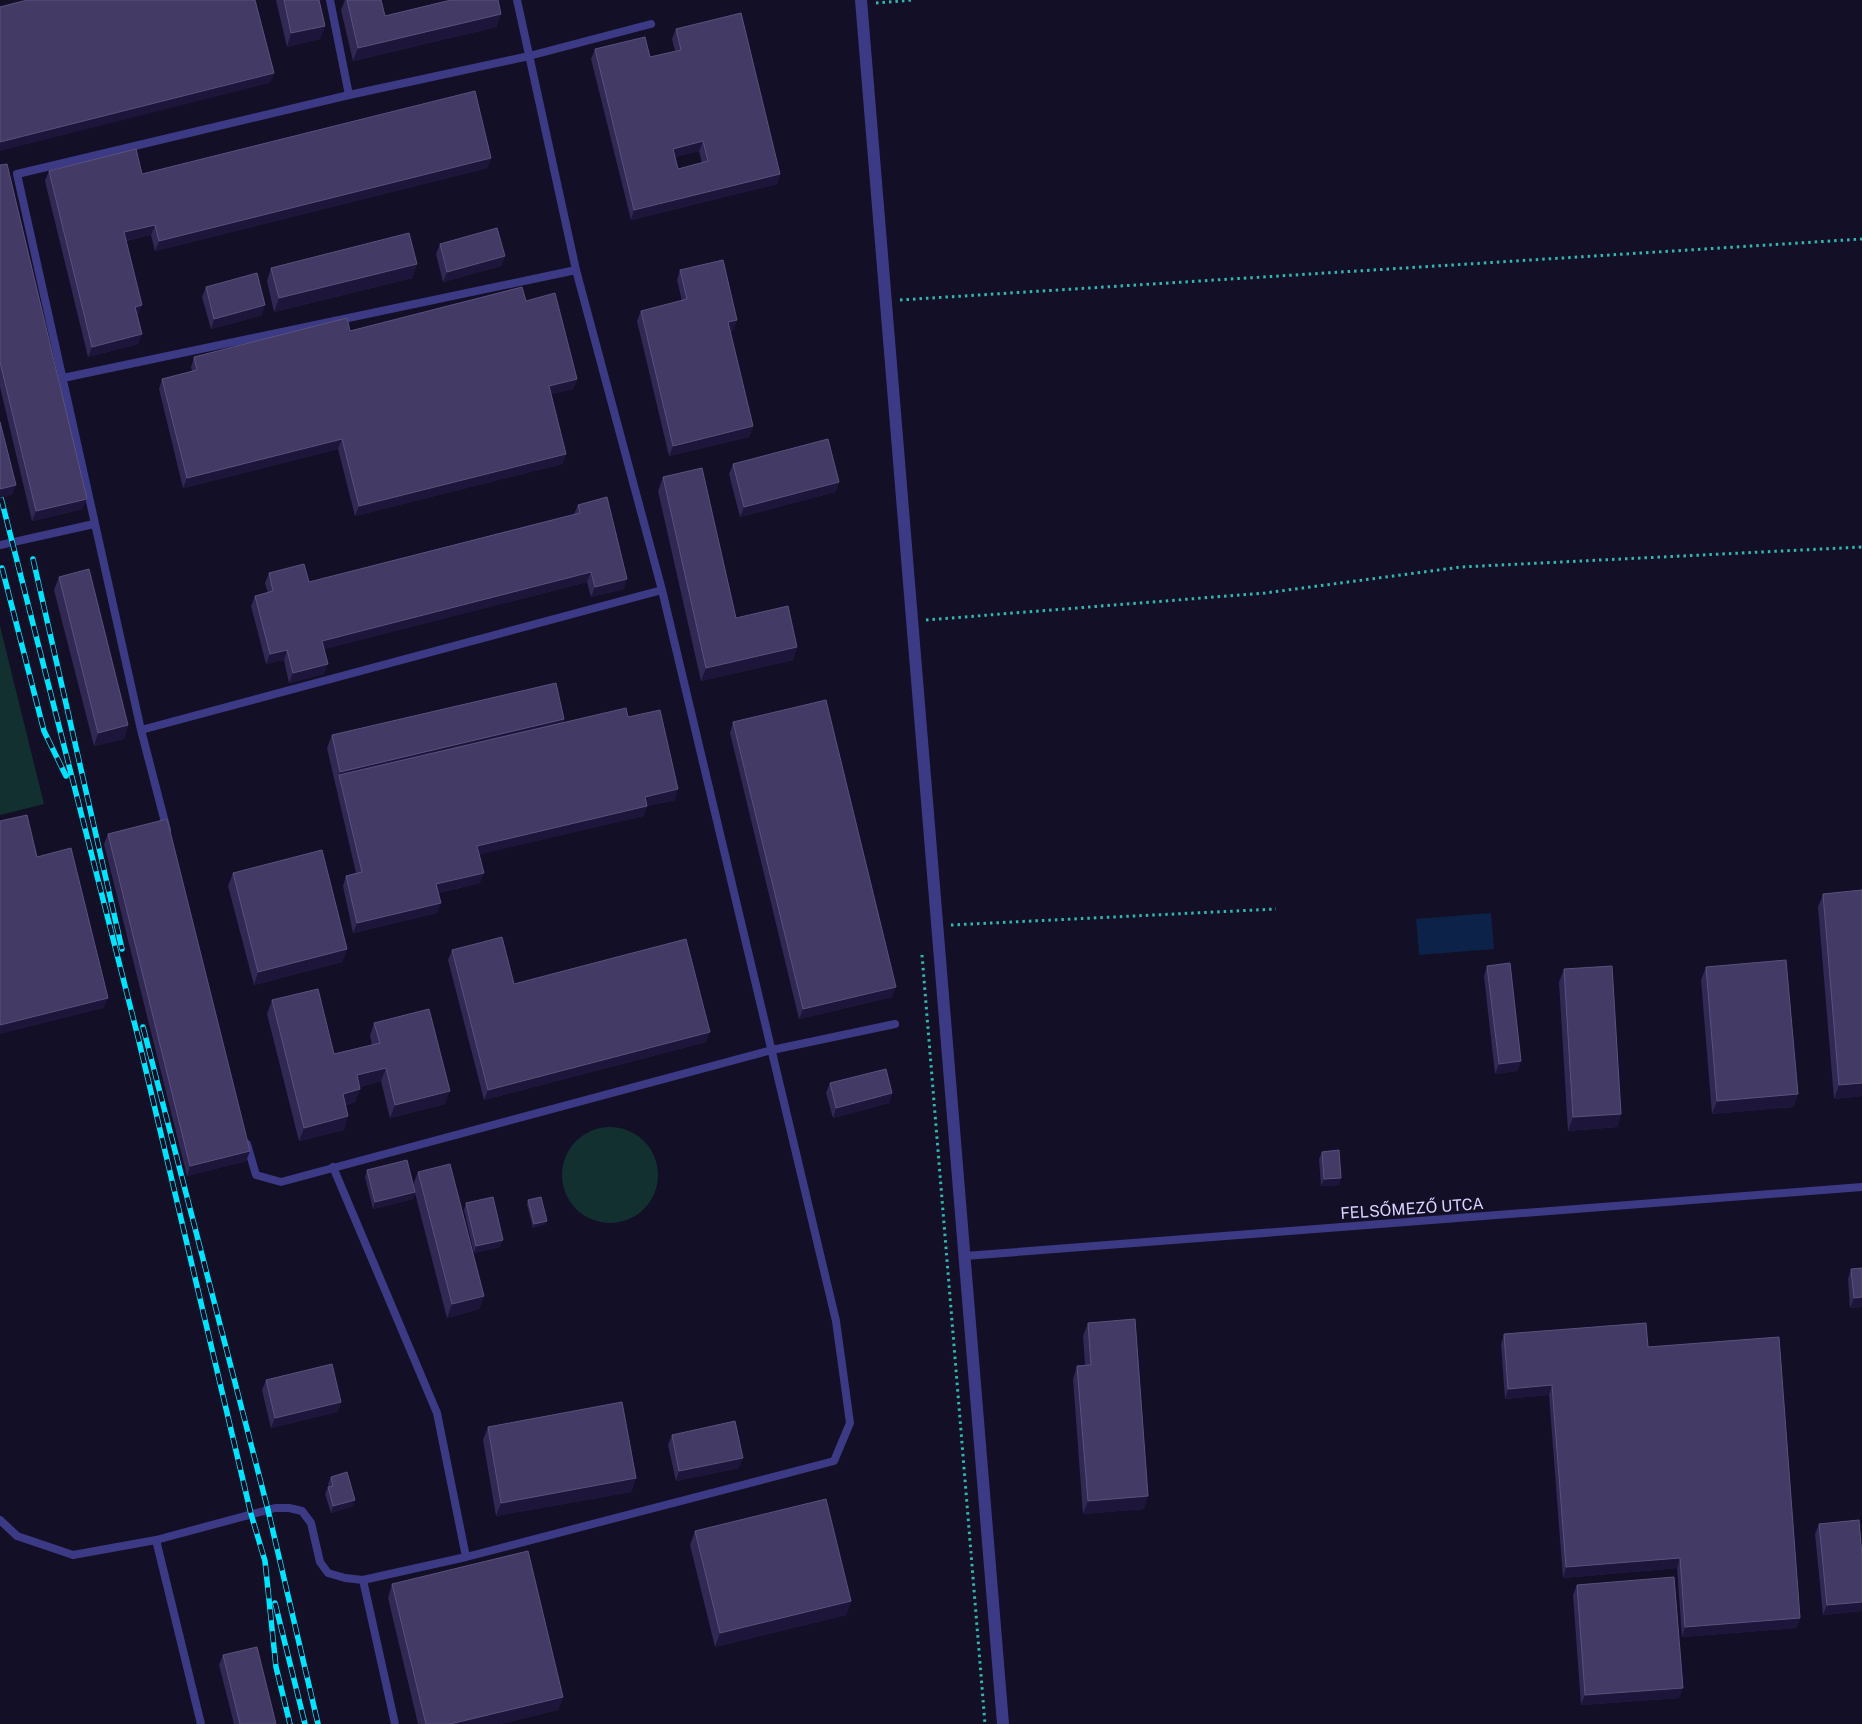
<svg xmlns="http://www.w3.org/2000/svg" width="1862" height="1724" viewBox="0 0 1862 1724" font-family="'Public Sans',sans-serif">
  <rect width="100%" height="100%" fill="#130f26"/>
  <path fill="#12302f" d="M0 626 44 804 0 815Z
    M562 1175a48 48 0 1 1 96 0a48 48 0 1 1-96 0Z"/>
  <path fill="#0c2248" d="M1491 913 1494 949 1419 955 1416 919Z"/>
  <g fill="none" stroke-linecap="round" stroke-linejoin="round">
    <path stroke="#2fb8b0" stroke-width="3" stroke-dasharray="2.5 4" stroke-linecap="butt" d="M876 3 913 0
      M900 300 1862 239
      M926 620 1265 593 1461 567 1862 547
      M951 925 1276 909
      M922 955 985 1724"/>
    <path stroke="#3d3a85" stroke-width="8" d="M330 0 349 95
      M63 378 576 270
      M0 545 94 524
      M141 730 662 590
      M167 830 141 730 17 174 349 95 529 56 651 24
      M247 1144 256 1175 281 1182 772 1050 895 1024
      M333 1167 437 1413 466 1557
      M965 1256 1862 1187
      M0 1520 17 1536 73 1555 156 1540 275 1508H289L302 1511 311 1523 320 1562 328 1573 345 1578 363 1580 466 1557 834 1461 850 1423 836 1321 662 590 576 270 517 0
      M156 1540 201 1724
      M363 1580 395 1724"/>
    <path stroke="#3d3a85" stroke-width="12" d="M861 0 1003 1724"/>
    <g stroke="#00e5ff" stroke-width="5.5">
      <path id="rail" d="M1 498 138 1037 251 1514 265 1561 276 1667 290 1724
        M33 559 122 949
        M2 568 44 731 66 776
        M143 1027 268 1510 318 1724
        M275 1603 305 1724"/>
    </g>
    <use href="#rail" stroke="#130f26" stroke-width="4" stroke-dasharray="11" stroke-linecap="butt"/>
  </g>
  <path fill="#312854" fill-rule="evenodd" d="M276 0H319L325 26 320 39 287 47Z
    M345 0H381L385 16 501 14 496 27 353 61 341 10Z
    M676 29 780 174 777 184 631 220 591 59 595 49 650 57 675 51 672 39ZM699 151 702 163 678 169 675 157Z
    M491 158 487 168 155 251 151 235 126 241 138 315H137L138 344 88 357 45 181 49 171 142 174Z
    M0 165 83 509 32 521 0 387Z
    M440 244 505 256 501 266 443 282 436 254Z
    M417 264 412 278 274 312 267 281 271 268Z
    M680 270 737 320 733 330 730 331 753 426 749 437 669 456 637 321 641 311 682 301 677 280Z
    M206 287 262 315 211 329 202 297Z
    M526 301 577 379 573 389 551 394 566 454 562 464 355 516 338 449 183 488 159 389 162 379 192 371 191 367 194 357Z
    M733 464 839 482 835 492 740 517 729 474Z
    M663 477 736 618 797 647 793 660 701 681 658 491Z
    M578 505 624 589 591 597 587 582 324 649V674L289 683 284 660 266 664 251 606 255 596 268 593 265 583 269 573 309 582 574 514Z
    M59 577 128 725 124 739 94 746 54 590Z
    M628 717 675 800 647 806 643 816 479 854 480 883 438 893 437 913 353 933 343 886 346 876 356 873 327 748 332 735 564 719 563 723Z
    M733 722 892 997 799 1019 730 733Z
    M108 834 250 1151 246 1161 187 1176 104 844Z
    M233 873 347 949 342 962 254 985 228 886Z
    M1823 894 1862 1096 1834 1099 1818 907Z
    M452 950 514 984 706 1042 484 1100 448 960Z
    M1487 966 1521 1061 1517 1071 1495 1074 1484 976Z
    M1706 967 1798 1094 1793 1107 1712 1114 1701 980Z
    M1564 969 1621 1114 1617 1127 1568 1131 1559 982Z
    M272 1000 334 1054 372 1045 370 1036 374 1023 445 1104 390 1118 381 1081 360 1087V1089L355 1102 346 1105 344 1130 299 1141 267 1014Z
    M830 1083 892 1093 889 1103 833 1118 826 1093Z
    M1322 1152 1339 1185 1321 1186 1319 1159Z
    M367 1170 413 1185 418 1172 484 1296 479 1309 447 1318 415 1193 413 1199 373 1209 365 1177Z
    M528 1200 546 1224 533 1228 527 1204Z
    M466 1203 500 1247 474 1253 464 1210Z
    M1851 1269 1862 1307 1850 1308 1848 1279Z
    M1088 1323 1144 1509 1083 1514 1073 1379 1077 1366 1085 1365 1083 1336Z
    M1504 1334 1648 1347 1800 1618 1796 1628 1682 1637 1677 1568 1563 1578 1549 1395 1505 1399 1501 1344Z
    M266 1380 341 1402 337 1412 271 1428 262 1390Z
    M488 1427 636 1478 631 1492 496 1516 483 1440Z
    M672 1435 739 1468 676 1481 668 1445Z
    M331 1477 353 1506 331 1513 325 1494 328 1487H329L328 1484Z
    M1819 1524 1862 1556V1611L1823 1615 1815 1534Z
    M695 1531 851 1601 846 1615 715 1647 690 1545Z
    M392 1584 563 1697 558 1710 500 1724H418L388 1598Z
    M1577 1585 1679 1698 1581 1705 1573 1595Z
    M223 1655 276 1724H234L219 1665Z"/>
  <path fill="#1d163a" d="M501 14 496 27 353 61 358 48Z
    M325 26 320 39 287 47 291 33Z
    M274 73 270 83 0 151V142Z
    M703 141 699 151 669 159 673 149Z
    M491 158 487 168 155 251 159 241Z
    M780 174 777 184 631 220 634 210Z
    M155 225 151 235 120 242 124 232Z
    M505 256 501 266 443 282 447 272Z
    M417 264 412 278 274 312 279 298Z
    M142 305 138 315 131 317 135 307Z
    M265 305 262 315 211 329 214 319Z
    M737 320 733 330 724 332 728 322Z
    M142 334 138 344 88 357 92 347Z
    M577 379 573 389 545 396 549 386Z
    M753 426 749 437 669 456 673 446Z
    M342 439 338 449 183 488 187 478Z
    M566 454 562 464 355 516 359 506Z
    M839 482 835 492 740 517 744 507Z
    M16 485 12 495 0 498V489Z
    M87 499 83 509 32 521 36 511Z
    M591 572 587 582 318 651 322 641Z
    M627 579 624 589 591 597 595 587Z
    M797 647 793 660 701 681 706 668Z
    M287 650 284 660 266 664 270 654Z
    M328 664 324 674 289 683 293 673Z
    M564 719 559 733 339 775 340 772Z
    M128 725 124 739 94 746 98 733Z
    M678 789 675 800 641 807 645 797Z
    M647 806 643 816 474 856 477 846Z
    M484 873 480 883 432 894 436 884Z
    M441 903 437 913 353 933 357 923Z
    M347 949 342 962 254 985 258 972Z
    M896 987 892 997 799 1019 803 1009Z
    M108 998 104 1008 0 1034V1025Z
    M710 1032 706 1042 484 1100 488 1090Z
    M1521 1061 1517 1071 1495 1074 1499 1064Z
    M386 1068 381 1081 352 1089 357 1075Z
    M1862 1083V1096L1834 1099 1839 1085Z
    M360 1089 355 1102 338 1107 343 1094Z
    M450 1091 445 1104 390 1118 395 1105Z
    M892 1093 889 1103 833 1118 836 1108Z
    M1798 1094 1793 1107 1712 1114 1717 1101Z
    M1621 1114 1617 1127 1568 1131 1573 1117Z
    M348 1116 344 1130 299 1141 304 1128Z
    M250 1151 246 1161 187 1176 190 1166Z
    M1341 1178 1339 1185 1321 1186 1324 1179Z
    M415 1192 413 1199 373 1209 375 1202Z
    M547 1221 546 1224 533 1228 534 1224Z
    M503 1240 500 1247 474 1253 476 1246Z
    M484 1296 479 1309 447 1318 452 1304Z
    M1862 1297V1307L1850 1308 1854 1298Z
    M1552 1385 1549 1395 1505 1399 1508 1389Z
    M341 1402 337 1412 271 1428 275 1418Z
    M743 1458 739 1468 676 1481 679 1471Z
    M636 1478 631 1492 496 1516 501 1503Z
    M1148 1496 1144 1509 1083 1514 1088 1501Z
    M355 1500 353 1506 331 1513 333 1506Z
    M1680 1558 1677 1568 1563 1578 1566 1567Z
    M851 1601 846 1615 715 1647 720 1633Z
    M1862 1602V1611L1823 1615 1827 1605Z
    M1800 1618 1796 1628 1682 1637 1685 1627Z
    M1683 1688 1679 1698 1581 1705 1585 1695Z
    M563 1697 558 1710 500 1724H450Z"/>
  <path fill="#433a66" stroke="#5a527e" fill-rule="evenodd" d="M27 0H255L274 73 0 142V7Z
    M284 0H319L325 26 291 33Z
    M347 0H381L385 16 451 0H498L501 14 358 48Z
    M741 13 780 174 634 210 595 49 645 37 650 57 681 50 676 29ZM703 141 708 161 678 169 673 149Z
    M475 91 491 158 159 241 155 225 124 232 142 305 135 307 142 334 92 347 49 171 136 149 142 174Z
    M7 164 87 499 36 511 0 362V165Z
    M497 228 505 256 447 272 440 244Z
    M409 233 417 264 279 298 271 268Z
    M723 260 737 320 728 322 753 426 673 446 641 311 687 299 680 270Z
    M257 273 265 305 214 319 206 287Z
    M522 287 526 301 555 293 577 379 549 386 566 454 359 506 342 439 187 478 162 379 197 370 194 357 347 318 350 331Z
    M0 422 16 485 0 489Z
    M828 439 839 482 744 507 733 464Z
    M702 468 736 618 788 606 797 647 706 668 663 477Z
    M607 497 627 579 595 587 591 572 322 641 328 664 293 673 287 650 270 654 255 596 273 591 269 573 304 564 309 582 580 513 578 505Z
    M89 569 128 725 98 733 59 577Z
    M556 683 564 719 340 772 332 735Z
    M826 700 896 987 803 1009 733 722Z
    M626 708 628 717 660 710 678 789 645 797 647 806 477 846 484 873 436 884 441 903 357 923 346 876 362 872 339 775Z
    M27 815 37 857 71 848 108 998 0 1025V821Z
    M167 819 250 1151 190 1166 108 834Z
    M322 850 347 949 258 972 233 873Z
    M1862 890V1083L1839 1085 1823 894Z
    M502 937 514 984 686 939 710 1032 488 1090 452 950Z
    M1786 960 1798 1094 1717 1101 1706 967Z
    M1510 963 1521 1061 1499 1064 1487 966Z
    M1612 966 1621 1114 1573 1117 1564 969Z
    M318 989 334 1054 380 1043 374 1023 429 1009 450 1091 395 1105 386 1068 357 1075 360 1089 343 1094 348 1116 304 1128 272 1000Z
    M886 1069 892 1093 836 1108 830 1083Z
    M1339 1150 1341 1178 1324 1179 1322 1152Z
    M407 1160 415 1192 375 1202 367 1170Z
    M450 1164 484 1296 452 1304 418 1172Z
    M493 1197 503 1240 476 1246 466 1203Z
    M541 1197 547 1221 534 1224 528 1200Z
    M1862 1268V1297L1854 1298 1851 1269Z
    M1135 1319 1148 1496 1088 1501 1077 1366 1091 1365 1088 1323Z
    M1646 1323 1648 1347 1779 1337 1800 1618 1685 1627 1680 1558 1566 1567 1552 1385 1508 1389 1504 1334Z
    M332 1364 341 1402 275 1418 266 1380Z
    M622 1402 636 1478 501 1503 488 1427Z
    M735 1421 743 1458 679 1471 672 1435Z
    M347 1472 355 1500 333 1506 328 1487 333 1486 331 1477Z
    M826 1499 851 1601 720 1633 695 1531Z
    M1859 1520 1862 1556V1602L1827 1605 1819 1524Z
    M528 1551 563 1697 450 1724H426L392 1584Z
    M1674 1577 1683 1688 1585 1695 1577 1585Z
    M257 1647 276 1724H240L223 1655Z"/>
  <g text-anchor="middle" stroke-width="4" stroke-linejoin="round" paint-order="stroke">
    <g font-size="16" fill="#d9d4ff" stroke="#130f26">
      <text transform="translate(1412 1208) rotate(-4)" y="6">FELSŐMEZŐ UTCA</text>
    </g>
  </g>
</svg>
